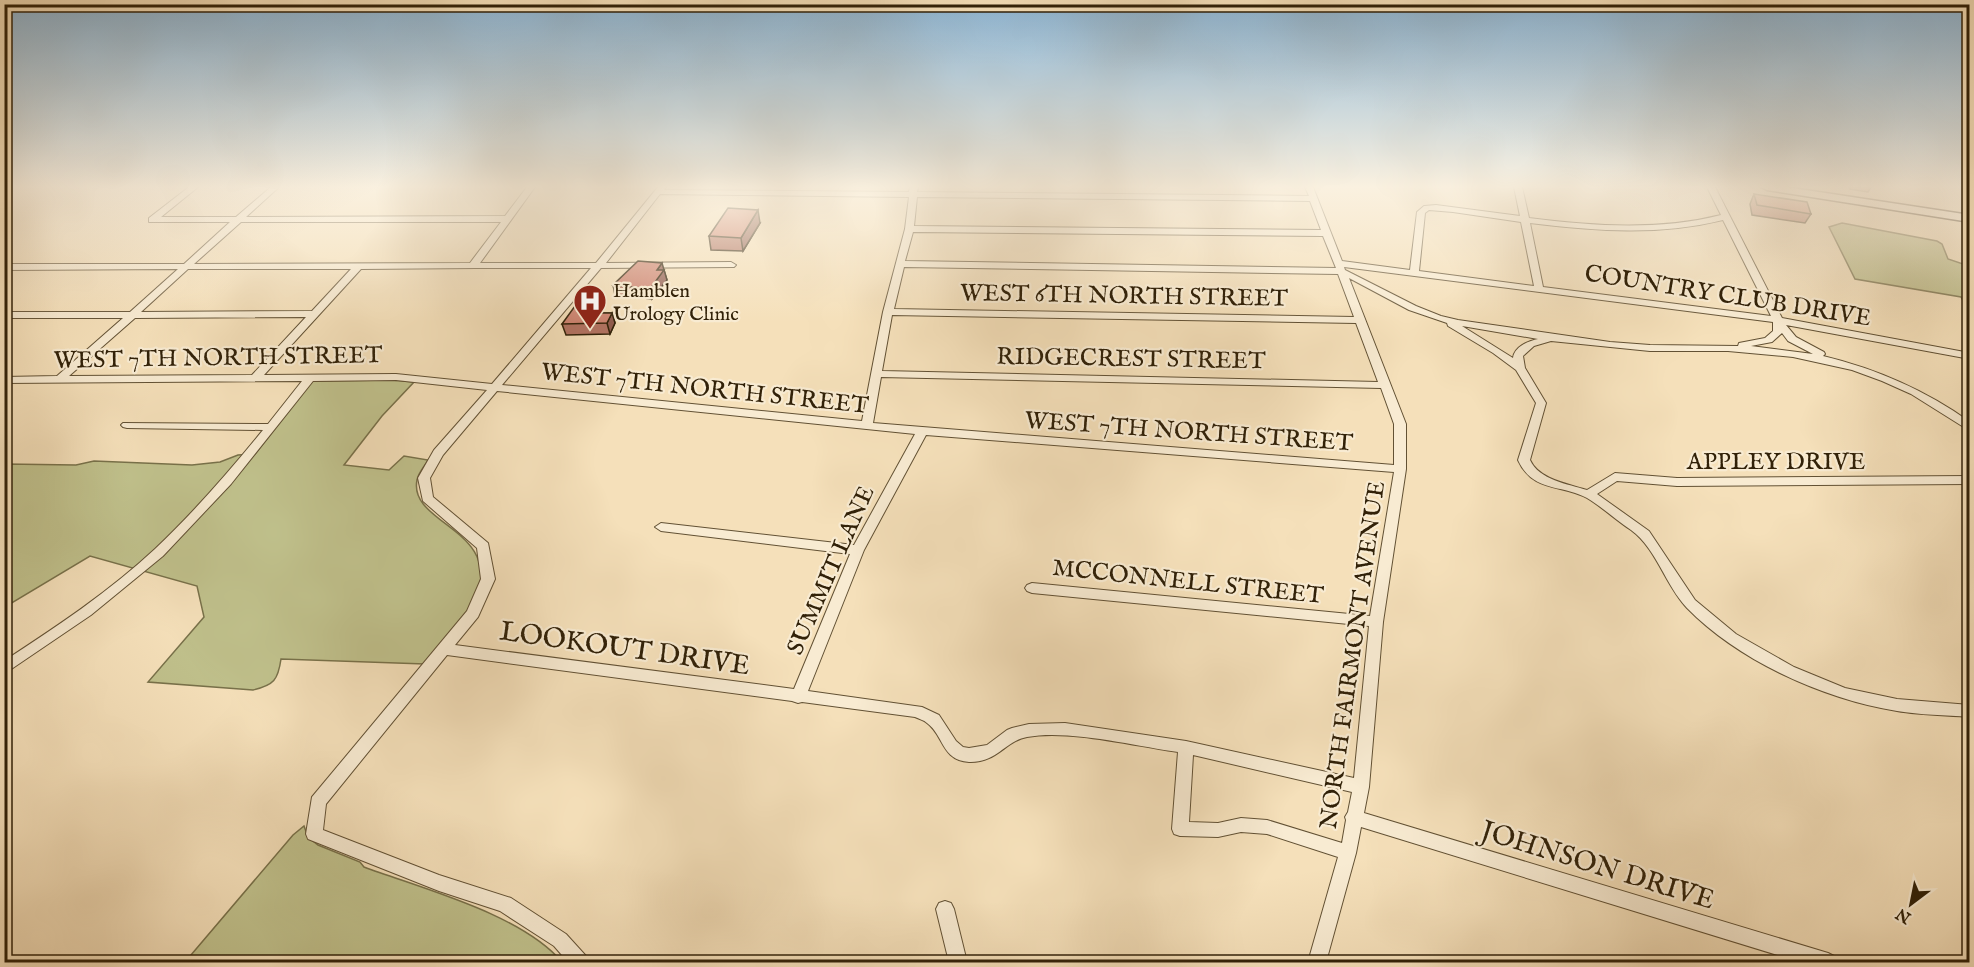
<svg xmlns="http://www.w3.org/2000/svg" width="1974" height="967" viewBox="0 0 1974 967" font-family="'IM FELL English',serif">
  <rect width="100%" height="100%" fill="#f5e0ba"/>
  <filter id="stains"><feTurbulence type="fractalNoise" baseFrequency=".00333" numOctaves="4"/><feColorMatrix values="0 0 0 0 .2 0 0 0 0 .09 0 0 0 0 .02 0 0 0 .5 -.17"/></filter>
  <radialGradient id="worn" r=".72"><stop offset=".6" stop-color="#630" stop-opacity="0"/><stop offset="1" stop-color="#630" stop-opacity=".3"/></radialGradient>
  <path fill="#c0c18c" stroke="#78714a" stroke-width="1.5" d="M1842 223 1937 241 1942 244 1948 259 1969 266V312L1961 297 1855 279 1829 227Z
    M392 380 414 382 382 416 344 465 389 470 404 456 428 460C425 466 418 473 417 480 408 524 501 529 477 595 467 620 442 644 425 664L281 659C278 680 274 685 253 690L148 682 204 617 197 586 90 556 5 607V464L76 465 94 461 192 465 220 462 238 455 255 454 312 381Z
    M304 826 308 837 318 845 360 862 364 867C423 889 521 914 562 962H185L293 835Z"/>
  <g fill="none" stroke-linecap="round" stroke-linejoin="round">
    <g stroke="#625134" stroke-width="2">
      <path id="street" d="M189 187H198L161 217H236L271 187H279L246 217 505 216 527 187H535L480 263H596L658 187H666L664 190 909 192 910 187H918L917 192 1309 196 1305 187H1313L1342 261 1410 270 1417 212 1424 206 1436 205 1520 216 1514 187H1522L1529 218C1594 226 1657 231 1721 215L1707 187H1715L1782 318 1970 353V359L1786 325 1796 337 1824 352 1825 354 1823 356C1877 369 1925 390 1970 422V431L1911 394 1882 381 1852 370 1793 357 1728 351H1650L1551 341 1534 346 1523 356 1525 368 1546 403 1530 460C1539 480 1568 484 1587 490L1615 473 1677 478 1970 476V484L1677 486 1617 481 1597 494 1649 531 1695 600 1736 634 1794 667 1845 688 1897 699 1970 705V717C1945 715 1920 715 1897 711 1823 699 1739 661 1687 608 1665 585 1657 549 1631 530 1616 520 1602 507 1587 498 1562 484 1533 493 1518 460L1536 403 1516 370 1493 353 1448 326 1447 323 1409 310 1349 278 1406 424V469L1383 622 1369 787 1364 813 1828 953 1834 956 1837 962H1800L1361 827 1356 853 1326 962H1308L1338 857 1267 834 1241 832 1218 837 1180 836 1174 834 1172 829 1178 752C1135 746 1068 729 1027 737 1005 741 997 763 969 762 941 760 944 735 927 723 924 720 919 719 915 717L802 702 798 703 792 701 447 655 326 804 323 830 439 875 511 898 566 934 586 956 589 962H568L554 946 500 911 439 891 308 839 306 834 312 797 467 611 481 579 477 548 423 501 418 478 434 450 487 390 396 380 313 381 231 484 163 556 91 615 4 674V661C56 627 109 592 155 549 194 512 229 472 263 430L127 428 123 427 121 425 123 423 268 424 302 381 4 383V377L57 376 123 318H4V312H130L178 269 4 270V264H184L230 222H149V218ZM660 194 909 197 905 229 883 312 862 421 502 385 601 268 734 267 736 265 731 262 606 263ZM917 197 1310 201 1321 230 914 226ZM1429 210 1453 212 1521 222 1534 286 1419 271 1425 213ZM1723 220 1771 316 1543 287 1530 223C1597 231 1657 236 1723 220ZM241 222H501L470 263 194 264ZM913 232 1323 236 1336 268 905 261ZM904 267 1338 274 1354 317 894 309ZM1344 267 1773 322V331L1765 338 1739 343 1738 346 1650 345 1610 342 1458 320 1441 316 1416 306 1345 270ZM476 268H591L492 384 396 374 264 375 361 269ZM188 269H351L312 311 141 312ZM892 315 1356 323 1378 382 882 371ZM306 317 252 375 69 376 135 318ZM1462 326 1538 339C1528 341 1514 347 1513 358ZM1782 333 1788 341 1813 354 1751 346 1772 342ZM881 377 1381 388 1394 424V465L873 423ZM497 391 915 434 854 545 661 523 655 527 661 531 850 554 794 689 455 645 478 617 495 579 488 543 433 497 430 478 443 455ZM926 435 1394 472 1370 616 1032 583 1027 585 1025 588 1027 591 1032 593 1369 626 1354 778 1186 741 1065 723 1029 724 1012 728 1007 730 987 745 969 748 963 747 956 741 939 715 922 707 808 691 864 550ZM1193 755 1352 792 1348 812 1345 817 1346 820 1342 843 1267 820 1241 818 1218 823 1189 822Z
        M945 901 951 903 954 909 967 962H949L936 909 939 903Z"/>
    </g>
    <g stroke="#312108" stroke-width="3">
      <path id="secondary" d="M1761 187H1786L1970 215V222L1767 190Z"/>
    </g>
    <use href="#street" fill="#f8ebd2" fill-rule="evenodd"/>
    <use href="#secondary" fill="#f8ebd2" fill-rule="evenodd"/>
  </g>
  <path fill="#b17261" stroke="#312108" stroke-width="1.5" d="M1849 187H1871L1868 192 1850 189Z
    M1754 194 1811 214 1805 223 1752 215 1750 204Z
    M760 223 743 251 711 250 709 236Z
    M663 270H664L667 280 652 299 615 295 613 285Z
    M597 306 599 313H612L615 323 610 334 566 335 562 324Z"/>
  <path fill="#905c4f" stroke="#312108" stroke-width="1.5" d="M758 210 760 223 743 251 741 238Z
    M662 263 667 280 652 299 650 289 657 270Z
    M597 306 600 316 594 313Z
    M612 313 615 323 610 334 607 323Z"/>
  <path fill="#ce8471" stroke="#312108" stroke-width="1.5" d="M1754 194 1807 202 1811 214 1757 205Z
    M728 208 758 210 741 238 709 236Z
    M638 261 662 263 657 270H664L650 289 613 285Z
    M575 306H597L594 313H612L607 323 562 324Z"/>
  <linearGradient id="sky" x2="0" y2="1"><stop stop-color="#8cb6d6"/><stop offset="0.58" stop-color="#faf1e0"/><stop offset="1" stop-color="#faf1e0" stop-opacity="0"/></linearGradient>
  <rect width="1974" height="322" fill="url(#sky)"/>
  <defs>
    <g id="hospital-pin" transform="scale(1.725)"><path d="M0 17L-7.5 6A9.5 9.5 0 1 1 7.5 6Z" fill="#8f2418" stroke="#f8ebd2"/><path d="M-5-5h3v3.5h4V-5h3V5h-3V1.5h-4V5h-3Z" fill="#fff"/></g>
  </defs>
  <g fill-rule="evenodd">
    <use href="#hospital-pin" x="590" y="301"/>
  </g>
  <g text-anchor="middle" stroke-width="4.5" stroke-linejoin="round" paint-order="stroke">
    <g font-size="20" fill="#312108" stroke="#f8ebd2" text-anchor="start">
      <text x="613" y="297">Hamblen<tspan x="613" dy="23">Urology Clinic</tspan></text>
    </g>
    <g font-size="24" fill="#312108" stroke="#f8ebd2">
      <text transform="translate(1124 295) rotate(1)" y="8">WEST 6TH NORTH STREET</text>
      <text transform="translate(1728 295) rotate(9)" y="8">COUNTRY CLUB DRIVE</text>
      <text transform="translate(218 357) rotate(-1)" y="8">WEST 7TH NORTH STREET</text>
      <text transform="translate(1131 358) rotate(1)" y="8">RIDGECREST STREET</text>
      <text transform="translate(705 388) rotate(6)" y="8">WEST 7TH NORTH STREET</text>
      <text transform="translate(1189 431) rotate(4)" y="8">WEST 7TH NORTH STREET</text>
      <text x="1776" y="469">APPLEY DRIVE</text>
      <text transform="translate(830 570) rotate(-66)" y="8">SUMMIT LANE</text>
      <text transform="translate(1188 581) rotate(6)" y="8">MCCONNELL STREET</text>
      <text transform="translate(1352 655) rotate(-82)" y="8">NORTH FAIRMONT AVENUE</text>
    </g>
    <g font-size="28" fill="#312108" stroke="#f8ebd2">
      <text transform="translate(625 647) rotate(8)" y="10">LOOKOUT DRIVE</text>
      <text transform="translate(1598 864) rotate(17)" y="10">JOHNSON DRIVE</text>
    </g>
  </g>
  <rect width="1974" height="967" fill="none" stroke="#f5e0ba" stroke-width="24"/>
  <rect x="6" y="6" width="1962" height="955" fill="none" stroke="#312108" stroke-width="3"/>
  <rect x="12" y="12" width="1950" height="943" fill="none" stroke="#312108" stroke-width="1.5"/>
  <g transform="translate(1911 904) rotate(212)" stroke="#f8ebd2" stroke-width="4.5" paint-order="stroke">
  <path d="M0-4.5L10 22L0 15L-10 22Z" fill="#312108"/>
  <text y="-9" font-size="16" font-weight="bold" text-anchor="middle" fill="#312108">N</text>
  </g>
  <rect width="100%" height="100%" filter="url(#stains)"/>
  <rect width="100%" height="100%" fill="url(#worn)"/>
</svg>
